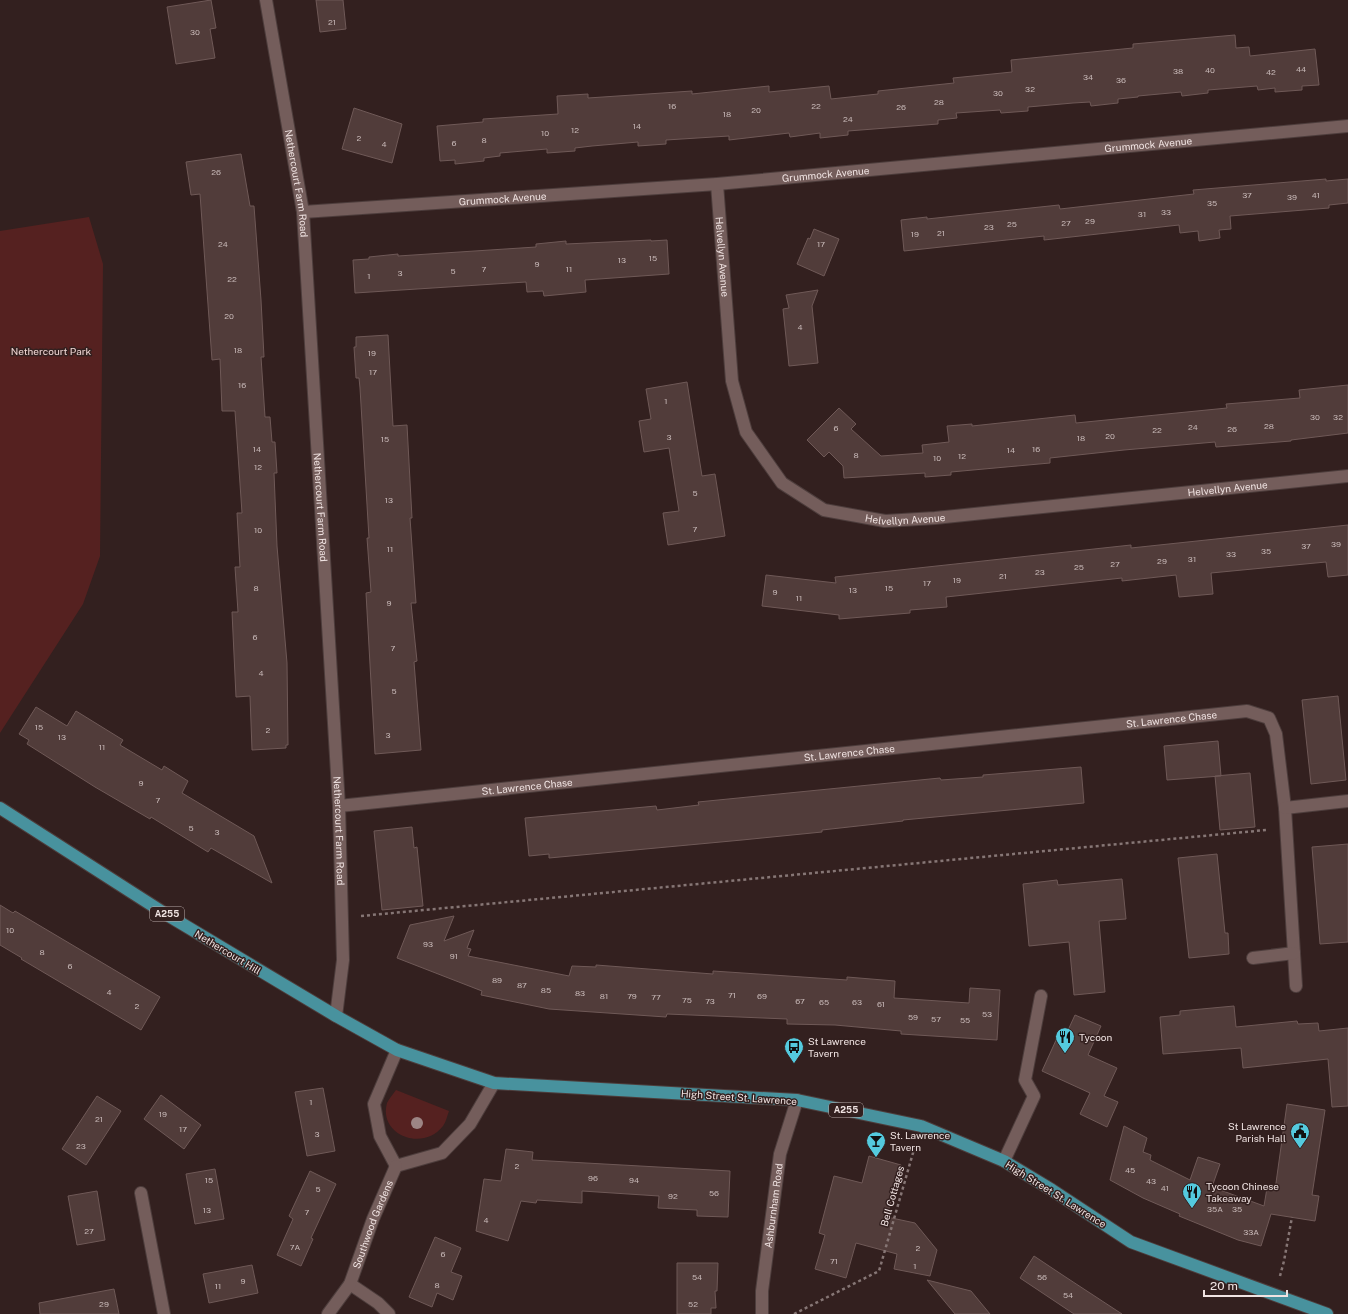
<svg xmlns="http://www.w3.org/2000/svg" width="1348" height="1314" viewBox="0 0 1348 1314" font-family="'Public Sans',sans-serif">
  <rect width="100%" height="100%" fill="#33201f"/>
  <path fill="#552120" d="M89 217 103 264 100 556 83 604 0 733V231Z
    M396 1090 449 1111C447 1116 446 1122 443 1126 423 1152 378 1135 387 1103 389 1099 393 1094 396 1090Z"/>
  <path fill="#513c3a" stroke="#6f5957" d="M211 0 216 28 210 29 215 58 176 64 167 7Z
    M316 0H343L346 29 320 32Z
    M1235 35 1236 48 1249 47 1250 56 1315 49 1319 85 1302 86V90L1275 92V88L1258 90 1257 86 1208 90V93L1182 96 1181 92 1138 96V97L1118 99V103L1091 106 1090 102 1073 103 1028 107V111L1001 113 1000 110 956 113 957 118 938 120V124L848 131V135L820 138V133L790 137 789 133 729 140V136L666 140V144L638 146V142L592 146 575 148V151L547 153V149L500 153V156L484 158V161L455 164V160L440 161 437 126 483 122V119L558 114 557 96 588 94V98L692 91V94L769 86V92L829 86 831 99 878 94V91L954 83 953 78 1012 72 1011 60 1133 48V44Z
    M354 108 402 124 392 163 342 149Z
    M241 154 250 206H254L261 300 264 357H261L265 417H270L272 442H275L277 473H274L277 546 287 663 288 745H286V748L252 750 250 696 236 697 232 612H238L235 567H240L237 513H242L235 411H222L220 359 212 360 200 194 191 195 186 162Z
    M1326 179V181L1348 179V203L1329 205V208L1230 216 1231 229 1219 230 1220 238 1199 241 1198 231 1180 233 1179 225 1044 240V236L904 251 901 220 927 217V219L1059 205 1060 209 1194 194 1193 190Z
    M814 229 839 239 824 276 797 264 808 238 810 239Z
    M651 240V241L667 240 669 274 585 280 586 292 544 296 543 291 527 292 526 282 355 293 353 260 369 259V257L398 254V256L536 247V244L566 241V244Z
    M818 290 812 306 818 363 789 366 783 309 789 308 786 295Z
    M388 335 393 426 407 425 412 518H410L416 603H411L417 661 414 662 421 750 375 754 366 593 371 592 367 538H369L360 388 359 378H356L354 347H356V337Z
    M687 382 702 476 715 474 725 536 668 545 663 513 679 511 669 448 644 452 639 421 651 419 646 389Z
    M1348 385V433L1291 440V441L1216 447 1215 442 1124 450 1050 458V463L951 472V475L925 477V473L844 478 843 466 829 452 824 457 807 440 839 408 856 424 851 429 881 456 923 453 922 445 949 442 947 426 972 424V426L1075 415 1076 423 1227 408 1226 404 1300 398 1299 390Z
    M1348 525V575L1328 577 1326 562 1211 573 1213 594 1179 597 1176 575 1122 581V578L946 597 947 607 910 610V613L839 619V615L762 606 766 575 836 583 835 577 1131 545V548Z
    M1338 696 1346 780 1311 784 1302 700Z
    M36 707 67 726 76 711 123 740 120 745 162 770 164 766 188 781 182 793 254 836 272 883 211 848 208 852 151 817 150 819 95 787 27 744 29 740 19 734Z
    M1218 741 1221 776 1167 780 1164 746Z
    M1081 767 1084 803 903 820V821L822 830V832L742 840 549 858V854L529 856 525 818 656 806 657 810 699 805 698 802 940 778 941 780 983 777V775Z
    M1250 773 1255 827 1220 830 1215 776Z
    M412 827 414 848 417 847 423 906 382 910 374 831Z
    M1348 844V942L1320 944 1312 847Z
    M1217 854 1225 933H1228L1229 954 1189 958 1178 858Z
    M1122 879 1126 919 1099 921 1105 992 1074 995 1069 942 1029 946 1023 884 1057 880 1058 885Z
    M0 905 13 913 15 911 160 997 141 1030 21 959 22 958 0 945Z
    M454 916 444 941 474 930 467 948 471 949 468 956 569 976 572 966 596 967V965L713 974V971L847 980V977L895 981 894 998 969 1003 970 988 1000 990 997 1040 901 1034V1031L835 1025 787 1024V1019L667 1014 666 1017 549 1009 481 995 482 991 397 958 410 925Z
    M1234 1006 1236 1027 1297 1021 1298 1024 1318 1023 1319 1031 1348 1028V1106L1332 1107 1328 1059 1243 1068 1241 1048 1163 1054 1160 1017 1180 1015V1011Z
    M1075 1015 1101 1026 1088 1055 1117 1068 1104 1096 1118 1102 1107 1127 1080 1114 1090 1093 1042 1071 1057 1038 1063 1041Z
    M323 1088 335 1151 307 1156 295 1092Z
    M161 1095 201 1125 184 1149 144 1119Z
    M97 1096 121 1111 86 1165 62 1149Z
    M1287 1104 1325 1110 1312 1195 1319 1196 1315 1221 1271 1214 1261 1246 1238 1240 1179 1216 1180 1214 1143 1198 1110 1180 1124 1126 1147 1138 1143 1152 1151 1155 1150 1160 1190 1180 1198 1157 1220 1164 1212 1187 1264 1206 1267 1188 1275 1190Z
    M506 1149 533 1152 532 1160 730 1171 728 1217 697 1216V1210L658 1208 659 1196 582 1191V1203L537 1200 536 1203 521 1201 508 1241 476 1231 484 1179 501 1181Z
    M869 1156 901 1165 893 1195 889 1192 892 1196 887 1217 915 1223 937 1250 930 1276 894 1269 897 1254 856 1243 846 1278 815 1269 825 1235 819 1233 834 1176 862 1183Z
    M215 1169 224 1219 195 1224 186 1174Z
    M310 1171 336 1184 311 1238 313 1239 301 1266 277 1255 293 1219 289 1216Z
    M97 1191 105 1240 77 1245 68 1196Z
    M435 1237 461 1248 451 1272 462 1276 453 1300 437 1293 432 1307 409 1297Z
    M1034 1256 1064 1276 1122 1314H1074L1020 1278Z
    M677 1263H718L717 1291H715L716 1308H711V1314H677Z
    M252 1265 258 1293 209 1303 203 1274Z
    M927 1280 971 1291 990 1314H955Z
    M114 1289 119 1314H40L39 1303Z"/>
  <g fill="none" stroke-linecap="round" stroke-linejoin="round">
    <g stroke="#4d3d3c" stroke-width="14">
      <g id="minor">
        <path id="s1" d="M266 0 303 212 339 806 343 960 336 1016"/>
        <path id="s2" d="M717 184 732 381 746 432 782 483 824 510 885 521 935 518 1348 476"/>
        <path id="s3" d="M303 212 717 184 1348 126"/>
        <path id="s4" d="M339 806 1247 711 1269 718 1276 734 1285 808 1296 986"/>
        <path d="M1285 808 1348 801"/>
        <path d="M1253 958 1294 953"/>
        <path d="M1004 1161 1034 1096 1025 1080 1041 996"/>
        <path d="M396 1166 442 1153 470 1124 494 1083"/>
        <path d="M396 1166 380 1136 374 1104 397 1050"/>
        <path d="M141 1193 164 1314"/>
        <path d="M350 1284 378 1303 389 1314"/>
        <path id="s5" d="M328 1314 350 1284 373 1219 396 1166"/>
        <path id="s6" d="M762 1314V1291L780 1154 797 1100"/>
      </g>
    </g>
    <g stroke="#4d3d3c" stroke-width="14">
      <path id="major" d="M0 808 164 913 336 1016 397 1050 494 1083 797 1100 921 1126 1004 1161 1052 1190 1131 1242 1327 1314"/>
    </g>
    <path stroke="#867675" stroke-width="2.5" stroke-dasharray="3 3" stroke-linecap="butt" d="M361 916 1266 830
      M1280 1276 1284 1261 1292 1217
      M794 1314 879 1271 915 1146"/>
    <use href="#minor" stroke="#745d5b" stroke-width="12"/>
    <use href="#major" stroke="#48929e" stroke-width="12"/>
  </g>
  <circle fill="#9d8584" cx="417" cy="1123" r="6"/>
  <defs>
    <g id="restaurant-pin" transform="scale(1)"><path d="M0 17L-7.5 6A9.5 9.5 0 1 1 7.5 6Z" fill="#54cade" stroke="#33201f"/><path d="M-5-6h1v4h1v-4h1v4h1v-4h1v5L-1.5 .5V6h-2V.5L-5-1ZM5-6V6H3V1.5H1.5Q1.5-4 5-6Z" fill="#111"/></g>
    <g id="bus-pin" transform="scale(1)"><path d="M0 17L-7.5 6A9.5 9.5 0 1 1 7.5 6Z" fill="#54cade" stroke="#33201f"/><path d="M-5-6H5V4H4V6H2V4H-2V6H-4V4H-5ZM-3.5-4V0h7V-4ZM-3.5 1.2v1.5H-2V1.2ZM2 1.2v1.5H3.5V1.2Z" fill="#111"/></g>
    <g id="civic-pin" transform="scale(1)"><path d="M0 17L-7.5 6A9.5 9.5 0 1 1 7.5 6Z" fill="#54cade" stroke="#33201f"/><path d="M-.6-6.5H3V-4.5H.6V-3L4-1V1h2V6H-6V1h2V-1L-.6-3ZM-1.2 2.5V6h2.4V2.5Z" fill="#111"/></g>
    <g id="bar-pin" transform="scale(1)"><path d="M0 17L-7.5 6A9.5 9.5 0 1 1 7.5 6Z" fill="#54cade" stroke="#33201f"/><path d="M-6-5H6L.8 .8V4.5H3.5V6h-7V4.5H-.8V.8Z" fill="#111"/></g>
  </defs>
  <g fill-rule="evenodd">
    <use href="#restaurant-pin" x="1065" y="1037"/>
    <use href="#bus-pin" x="794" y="1047"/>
    <use href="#civic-pin" x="1300" y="1132"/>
    <use href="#bar-pin" x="876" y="1141"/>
    <use href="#restaurant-pin" x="1192" y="1192"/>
  </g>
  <g text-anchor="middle" stroke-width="3" stroke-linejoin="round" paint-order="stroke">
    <g font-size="8" fill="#c8b9b8">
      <text x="332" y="25">21</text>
      <text x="195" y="35">30</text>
      <text x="1301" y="72">44</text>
      <text x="1210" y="73">40</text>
      <text x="1178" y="74">38</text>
      <text x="1271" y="75">42</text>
      <text x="1088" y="80">34</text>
      <text x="1121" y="83">36</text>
      <text x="1030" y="92">32</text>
      <text x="998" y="96">30</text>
      <text x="939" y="105">28</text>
      <text x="672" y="109">16</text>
      <text x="816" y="109">22</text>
      <text x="901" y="110">26</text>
      <text x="756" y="113">20</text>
      <text x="727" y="117">18</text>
      <text x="848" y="122">24</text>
      <text x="637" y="129">14</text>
      <text x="575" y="133">12</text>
      <text x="545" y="136">10</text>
      <text x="359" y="141">2</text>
      <text x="484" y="143">8</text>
      <text x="454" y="146">6</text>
      <text x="384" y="147">4</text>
      <text x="216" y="175">26</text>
      <text x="1247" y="198">37</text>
      <text x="1316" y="198">41</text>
      <text x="1292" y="200">39</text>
      <text x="1212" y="206">35</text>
      <text x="1166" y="215">33</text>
      <text x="1142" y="217">31</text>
      <text x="1090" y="224">29</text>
      <text x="1066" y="226">27</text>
      <text x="1012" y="227">25</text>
      <text x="989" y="230">23</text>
      <text x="941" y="236">21</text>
      <text x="915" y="237">19</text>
      <text x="223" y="247">24</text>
      <text x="821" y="247">17</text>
      <text x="653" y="261">15</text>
      <text x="622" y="263">13</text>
      <text x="537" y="267">9</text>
      <text x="484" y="272">7</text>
      <text x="569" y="272">11</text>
      <text x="453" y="274">5</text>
      <text x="400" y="276">3</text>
      <text x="369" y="279">1</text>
      <text x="232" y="282">22</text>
      <text x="229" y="319">20</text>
      <text x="800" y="330">4</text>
      <text x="238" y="353">18</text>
      <text x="372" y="356">19</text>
      <text x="373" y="375">17</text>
      <text x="242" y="388">16</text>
      <text x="666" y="404">1</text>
      <text x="1315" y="420">30</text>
      <text x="1338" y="420">32</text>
      <text x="1269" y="429">28</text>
      <text x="1193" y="430">24</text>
      <text x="836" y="431">6</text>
      <text x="1232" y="432">26</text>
      <text x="1157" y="433">22</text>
      <text x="1110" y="439">20</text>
      <text x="669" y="440">3</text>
      <text x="1081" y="441">18</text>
      <text x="385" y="442">15</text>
      <text x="257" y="452">14</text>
      <text x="1036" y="452">16</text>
      <text x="1011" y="453">14</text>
      <text x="856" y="458">8</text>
      <text x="962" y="459">12</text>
      <text x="937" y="461">10</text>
      <text x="258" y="470">12</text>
      <text x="695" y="496">5</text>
      <text x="389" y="503">13</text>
      <text x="695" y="532">7</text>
      <text x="258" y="533">10</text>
      <text x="1336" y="547">39</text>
      <text x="1306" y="549">37</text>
      <text x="390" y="552">11</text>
      <text x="1266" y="554">35</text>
      <text x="1231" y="557">33</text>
      <text x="1192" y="562">31</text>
      <text x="1162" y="564">29</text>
      <text x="1115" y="567">27</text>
      <text x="1079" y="570">25</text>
      <text x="1040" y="575">23</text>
      <text x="1003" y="579">21</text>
      <text x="957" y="583">19</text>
      <text x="927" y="586">17</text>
      <text x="256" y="591">8</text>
      <text x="889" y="591">15</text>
      <text x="853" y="593">13</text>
      <text x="775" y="595">9</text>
      <text x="799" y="601">11</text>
      <text x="389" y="606">9</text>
      <text x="255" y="640">6</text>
      <text x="393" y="651">7</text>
      <text x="261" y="676">4</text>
      <text x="394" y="694">5</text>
      <text x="39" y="730">15</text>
      <text x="268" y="733">2</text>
      <text x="388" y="738">3</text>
      <text x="62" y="740">13</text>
      <text x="102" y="750">11</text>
      <text x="141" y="786">9</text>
      <text x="158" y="803">7</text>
      <text x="191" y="831">5</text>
      <text x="217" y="835">3</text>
      <text x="10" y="933">10</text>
      <text x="428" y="947">93</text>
      <text x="42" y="955">8</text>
      <text x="454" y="959">91</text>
      <text x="70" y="969">6</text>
      <text x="497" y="983">89</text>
      <text x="522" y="988">87</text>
      <text x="546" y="993">85</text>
      <text x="109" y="995">4</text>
      <text x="580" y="996">83</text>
      <text x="732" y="998">71</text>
      <text x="604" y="999">81</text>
      <text x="632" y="999">79</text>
      <text x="762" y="999">69</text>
      <text x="656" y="1000">77</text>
      <text x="687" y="1003">75</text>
      <text x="710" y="1004">73</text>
      <text x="800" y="1004">67</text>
      <text x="824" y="1005">65</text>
      <text x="857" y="1005">63</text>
      <text x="881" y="1007">61</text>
      <text x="137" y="1009">2</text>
      <text x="987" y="1017">53</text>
      <text x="913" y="1020">59</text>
      <text x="936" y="1022">57</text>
      <text x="965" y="1023">55</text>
      <text x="311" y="1105">1</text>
      <text x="163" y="1117">19</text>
      <text x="99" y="1122">21</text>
      <text x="183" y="1132">17</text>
      <text x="317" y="1137">3</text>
      <text x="81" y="1149">23</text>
      <text x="517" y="1169">2</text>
      <text x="1130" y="1173">45</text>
      <text x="593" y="1181">96</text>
      <text x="209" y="1183">15</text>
      <text x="634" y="1183">94</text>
      <text x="1151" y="1184">43</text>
      <text x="1165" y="1191">41</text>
      <text x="318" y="1192">5</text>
      <text x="714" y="1196">56</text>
      <text x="673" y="1199">92</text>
      <text x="1215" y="1212">35A</text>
      <text x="1237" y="1212">35</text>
      <text x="207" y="1213">13</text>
      <text x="307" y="1215">7</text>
      <text x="486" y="1223">4</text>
      <text x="89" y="1234">27</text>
      <text x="1251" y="1235">33A</text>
      <text x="295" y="1250">7A</text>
      <text x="918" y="1251">2</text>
      <text x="443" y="1257">6</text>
      <text x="834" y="1264">71</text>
      <text x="915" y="1269">1</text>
      <text x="697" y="1280">54</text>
      <text x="1042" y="1280">56</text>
      <text x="243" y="1284">9</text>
      <text x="437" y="1288">8</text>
      <text x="218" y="1289">11</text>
      <text x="1068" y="1298">54</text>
      <text x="104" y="1307">29</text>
      <text x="693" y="1307">52</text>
    </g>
    <g fill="#33201f" stroke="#b7a8a8" stroke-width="1">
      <rect x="150" y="907" width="34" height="14" rx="3"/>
      <rect x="829" y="1103" width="34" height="14" rx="3"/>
    </g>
    <g font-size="9" font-weight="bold" fill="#f0e3e2">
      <text x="167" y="917">A255</text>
      <text x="846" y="1113">A255</text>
    </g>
    <g font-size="10" fill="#f0e3e2" stroke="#33201f">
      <text dy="4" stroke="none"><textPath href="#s3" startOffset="848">Grummock Avenue</textPath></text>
      <text dy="4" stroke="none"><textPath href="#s3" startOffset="524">Grummock Avenue</textPath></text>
      <text dy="4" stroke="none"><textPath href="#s1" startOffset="186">Nethercourt Farm Road</textPath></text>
      <text dy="4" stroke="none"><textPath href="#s3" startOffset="200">Grummock Avenue</textPath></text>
      <text dy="4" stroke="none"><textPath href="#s2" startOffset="73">Helvellyn Avenue</textPath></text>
      <text dy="4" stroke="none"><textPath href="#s2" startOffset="769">Helvellyn Avenue</textPath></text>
      <text dy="4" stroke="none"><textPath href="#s1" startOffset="511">Nethercourt Farm Road</textPath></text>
      <text dy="4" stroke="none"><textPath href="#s2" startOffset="445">Helvellyn Avenue</textPath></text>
      <text dy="4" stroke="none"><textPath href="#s4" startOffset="837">St. Lawrence Chase</textPath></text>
      <text dy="4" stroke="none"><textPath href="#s4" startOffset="513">St. Lawrence Chase</textPath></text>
      <text dy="4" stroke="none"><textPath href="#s4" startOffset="189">St. Lawrence Chase</textPath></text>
      <text dy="4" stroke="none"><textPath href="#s1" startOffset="835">Nethercourt Farm Road</textPath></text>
      <text transform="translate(228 952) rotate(31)" y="4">Nethercourt Hill</text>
      <text transform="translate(739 1097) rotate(4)" y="4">High Street St. Lawrence</text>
      <text transform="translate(1056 1194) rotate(32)" y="4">High Street St. Lawrence</text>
      <text transform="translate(892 1196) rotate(-74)" y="4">Bell Cottages</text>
      <text dy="4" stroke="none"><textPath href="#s6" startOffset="109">Ashburnham Road</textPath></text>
      <text dy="4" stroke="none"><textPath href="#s5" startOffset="101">Southwood Gardens</textPath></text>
    </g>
    <g font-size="10" fill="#f3d8d6" stroke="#33201f">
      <text x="51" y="355">Nethercourt Park</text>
    </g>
    <g font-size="10" fill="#f0e3e2" stroke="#33201f" text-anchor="start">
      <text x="1079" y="1041">Tycoon</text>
      <text x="808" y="1045">St Lawrence<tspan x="808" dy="12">Tavern</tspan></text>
      <text x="1286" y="1130" text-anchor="end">St Lawrence<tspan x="1286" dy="12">Parish Hall</tspan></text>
      <text x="890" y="1139">St. Lawrence<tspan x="890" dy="12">Tavern</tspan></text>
      <text x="1206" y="1190">Tycoon Chinese<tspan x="1206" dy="12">Takeaway</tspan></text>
    </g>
  </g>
  <path d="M1204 1290v6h83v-6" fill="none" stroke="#f0e3e2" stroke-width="2"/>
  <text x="1210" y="1290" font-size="12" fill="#f0e3e2" stroke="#33201f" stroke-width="3" paint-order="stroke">20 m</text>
</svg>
